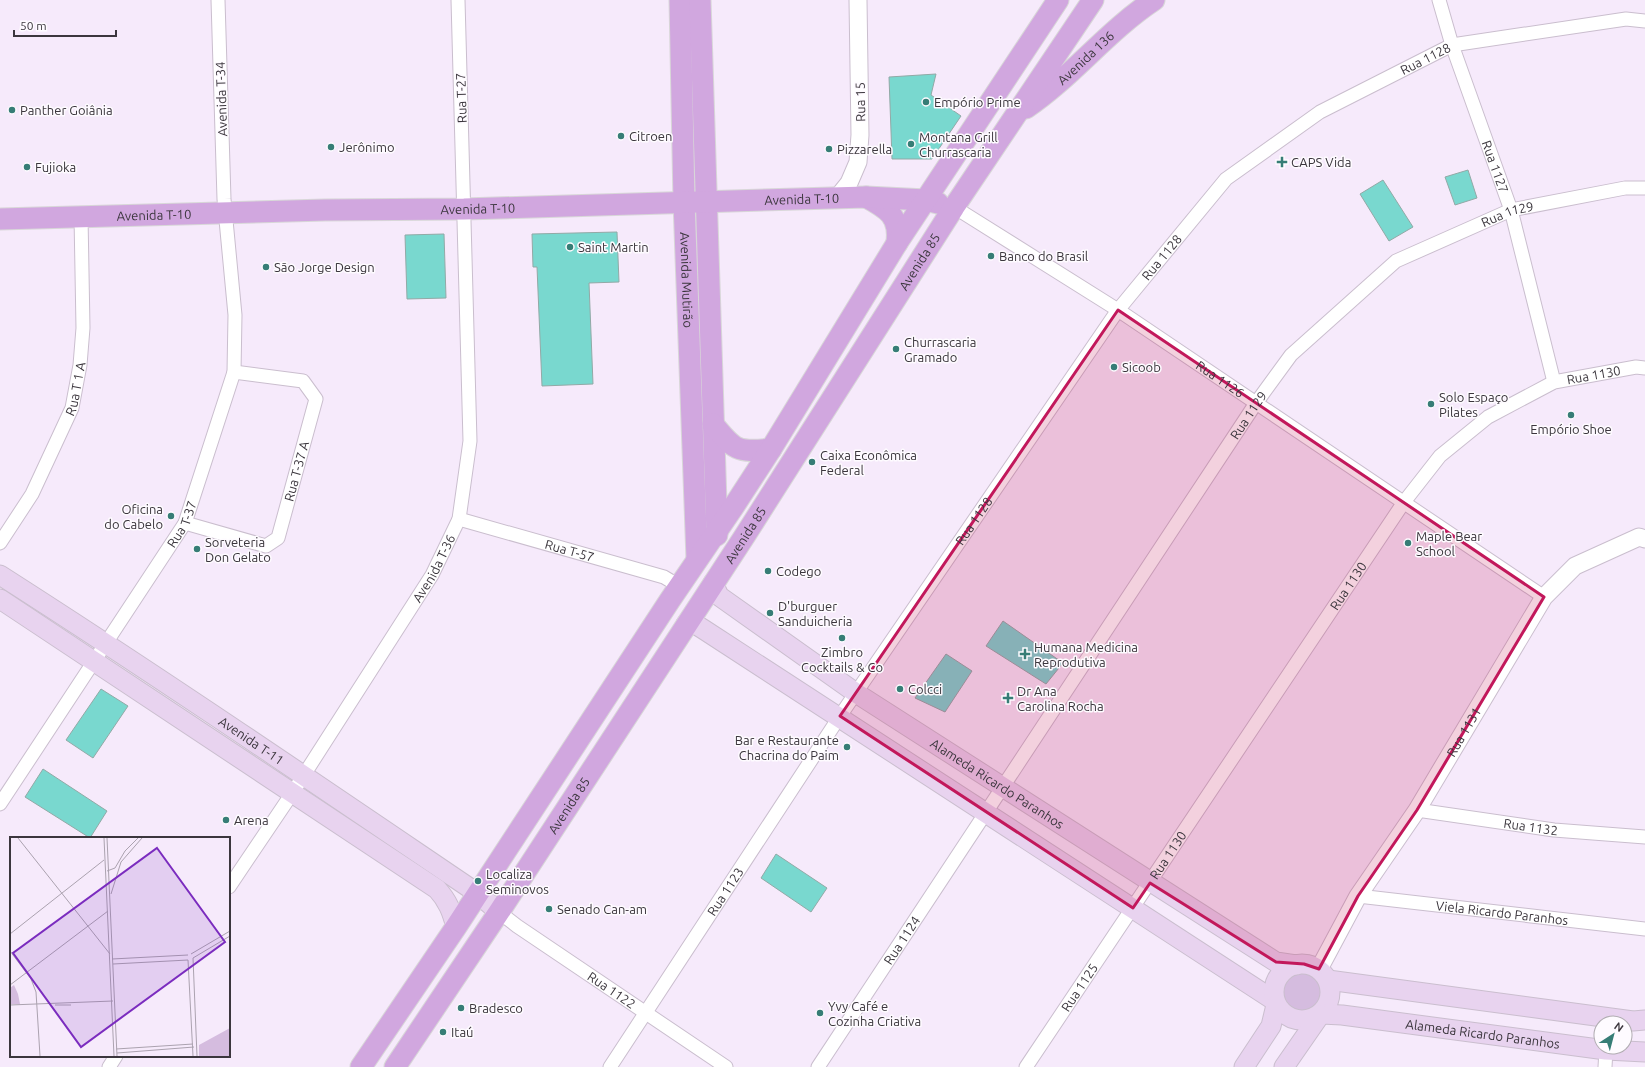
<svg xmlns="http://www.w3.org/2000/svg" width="1645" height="1067" viewBox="0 0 1645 1067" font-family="Ubuntu,sans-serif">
  <rect width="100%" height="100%" fill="#f6eafb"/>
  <path fill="#d5bcdf" d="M1282 991a20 20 0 1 1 40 0a20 20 0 1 1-40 0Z"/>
  <path fill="#79d8cf" stroke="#92a9a6" d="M936 74 931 95 961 116 932 159H892L889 77Z
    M1468 170 1477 198 1455 205 1445 177Z
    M1383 180 1413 227 1389 241 1360 194Z
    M617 232 619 282 589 283 593 384 542 386 537 267H533L532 234Z
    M444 234 446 298 407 299 405 235Z
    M1003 621 1063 663 1046 684 986 646Z
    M946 654 972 671 945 712 915 698Z
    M101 689 128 706 93 758 66 740Z
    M43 769 107 811 90 838 25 797Z
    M776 854 827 888 811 912 761 878Z"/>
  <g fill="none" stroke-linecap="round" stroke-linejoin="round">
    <g stroke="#cabece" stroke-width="15">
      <g id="minor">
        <path id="s1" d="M1439 0 1452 45 1511 210 1554 382"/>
        <path id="s2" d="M954 207 1118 310 1544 597"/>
        <path id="s3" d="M459 519 664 577 679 586"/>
        <path id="s4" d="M185 523 266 546 278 538 316 399 303 381 234 372"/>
        <path id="s5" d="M0 543 32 494 72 408 80 365 83 328 81 216"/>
        <path id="s6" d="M0 804 185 523 234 372 235 315 224 199 218 0"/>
        <path id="s7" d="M1417 810 1554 830 1645 837"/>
        <path id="s8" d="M229 887 293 792 432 575 459 519 470 441 458 0"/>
        <path id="s9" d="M1358 896 1645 929"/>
        <path id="s10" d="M499 912 517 926 726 1067"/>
        <path d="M109 1067 116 1056"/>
        <path id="s11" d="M610 1067 840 716 1118 310 1226 179 1320 112 1452 45 1626 19 1645 21"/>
        <path id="s12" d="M818 1067 1256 403 1291 355 1396 261 1511 210 1625 188H1645"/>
        <path id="s13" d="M1026 1067 1404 502 1440 456 1488 417 1554 382 1636 367 1645 368"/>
        <path d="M1605 1067 1606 1050"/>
      </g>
    </g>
    <g stroke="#cabece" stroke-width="19">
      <g id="tertiary">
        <path d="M837 198 849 183 858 162 860 135 858 0"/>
        <path id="s14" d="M1319 969 1358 896 1417 810 1544 597 1575 566 1639 537 1645 539"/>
      </g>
    </g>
    <g stroke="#cabece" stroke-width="21">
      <g id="secondary">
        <path id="s15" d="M0 575C161 678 319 786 477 893L499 912"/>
        <path id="s16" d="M713 583 719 596 856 693 1276 962 1296 965"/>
        <path d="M0 599 437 889C448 901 452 912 456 927"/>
        <path d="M686 624H695L703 629 1275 1001"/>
        <circle cx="1302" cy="992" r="28"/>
        <path d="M1328 980 1633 1021 1645 1020"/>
        <path id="s17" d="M1321 1014 1342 1015 1606 1050 1645 1052"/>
        <path d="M1244 1067 1271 1026 1276 1005"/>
        <path d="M1284 1067 1320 1015"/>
      </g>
    </g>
    <g stroke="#d8d7d8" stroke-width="23">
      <g id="primary">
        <path id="s18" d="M680 0 684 202 697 559"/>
        <path d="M700 0 717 535"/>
        <path id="s19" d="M1026 108C1072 77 1107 31 1154 0"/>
        <path d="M866 197C888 209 900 216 897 243"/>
        <path id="s20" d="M0 219 325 210 464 209 866 197 926 200 938 203"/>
        <path d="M713 424C734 450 737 453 771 449"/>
        <path d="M361 1067 456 927 670 600 734 506 771 449 897 243 1058 0"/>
        <path id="s21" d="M395 1067 499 912 744 537 954 207 1093 0"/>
      </g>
    </g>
    <use href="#minor" stroke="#fff" stroke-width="13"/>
    <use href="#tertiary" stroke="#fff" stroke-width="17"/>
    <use href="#secondary" stroke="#e8d3ef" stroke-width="19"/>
    <use href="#primary" stroke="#d1a7df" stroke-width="21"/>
  </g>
  <path fill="#c2185b" fill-opacity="0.2" stroke="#c2185b" stroke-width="3" stroke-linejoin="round" d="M1118 310 1544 597 1417 810 1358 896 1319 969 1304 964 1276 962 1150 883 1133 908 840 716Z"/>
  <g fill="#367d76" stroke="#fefbff" stroke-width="1.5">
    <circle cx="926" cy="102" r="4"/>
    <circle cx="12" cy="110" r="4"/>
    <circle cx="621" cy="136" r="4"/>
    <circle cx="911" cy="144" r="4"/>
    <circle cx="331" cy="147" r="4"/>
    <circle cx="829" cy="149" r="4"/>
    <path d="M1280 156h4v4h4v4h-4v4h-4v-4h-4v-4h4z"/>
    <circle cx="27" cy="167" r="4"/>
    <circle cx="570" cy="247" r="4"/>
    <circle cx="991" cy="256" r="4"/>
    <circle cx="266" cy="267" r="4"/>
    <circle cx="896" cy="349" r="4"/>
    <circle cx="1114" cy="367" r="4"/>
    <circle cx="1431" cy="404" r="4"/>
    <circle cx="1571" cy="415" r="4"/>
    <circle cx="812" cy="462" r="4"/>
    <circle cx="171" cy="516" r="4"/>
    <circle cx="1408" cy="543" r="4"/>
    <circle cx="197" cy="549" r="4"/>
    <circle cx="768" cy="571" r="4"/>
    <circle cx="770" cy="613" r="4"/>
    <circle cx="842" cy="638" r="4"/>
    <path d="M1023 648h4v4h4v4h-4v4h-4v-4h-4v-4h4z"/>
    <circle cx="900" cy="689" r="4"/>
    <path d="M1006 692h4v4h4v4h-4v4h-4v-4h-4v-4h4z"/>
    <circle cx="847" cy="747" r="4"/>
    <circle cx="226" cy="820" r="4"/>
    <circle cx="478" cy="881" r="4"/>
    <circle cx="549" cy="909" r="4"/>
    <circle cx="461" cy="1008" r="4"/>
    <circle cx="820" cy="1013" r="4"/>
    <circle cx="443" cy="1032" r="4"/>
  </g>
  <g text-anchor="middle" stroke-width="3" stroke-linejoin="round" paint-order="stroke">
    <g font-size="13" fill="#3b363d" stroke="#fefbff">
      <text dy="5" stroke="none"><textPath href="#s19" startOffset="78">Avenida 136</textPath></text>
      <text dy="5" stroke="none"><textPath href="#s11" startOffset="1315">Rua 1128</textPath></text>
      <text transform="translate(461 98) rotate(-92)" y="5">Rua T-27</text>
      <text transform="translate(221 99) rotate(-92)" y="5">Avenida T-34</text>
      <text transform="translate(860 102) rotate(-91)" y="5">Rua 15</text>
      <text dy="5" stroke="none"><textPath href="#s1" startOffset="176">Rua 1127</textPath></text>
      <text dy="5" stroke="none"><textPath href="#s20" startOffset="802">Avenida T-10</textPath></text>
      <text dy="5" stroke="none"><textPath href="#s20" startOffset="478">Avenida T-10</textPath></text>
      <text dy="5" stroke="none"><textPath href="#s20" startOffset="154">Avenida T-10</textPath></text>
      <text dy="5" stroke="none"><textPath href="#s12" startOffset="1117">Rua 1129</textPath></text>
      <text dy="5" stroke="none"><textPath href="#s11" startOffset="980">Rua 1128</textPath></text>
      <text dy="5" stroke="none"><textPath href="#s21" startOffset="961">Avenida 85</textPath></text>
      <text dy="5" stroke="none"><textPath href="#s18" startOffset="280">Avenida Mutirão</textPath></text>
      <text dy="5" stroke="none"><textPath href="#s13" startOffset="915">Rua 1130</textPath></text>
      <text dy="5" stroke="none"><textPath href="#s2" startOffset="317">Rua 1126</textPath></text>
      <text dy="5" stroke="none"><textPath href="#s5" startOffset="173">Rua T 1 A</textPath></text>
      <text dy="5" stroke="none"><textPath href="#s12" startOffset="781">Rua 1129</textPath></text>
      <text dy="5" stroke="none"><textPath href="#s4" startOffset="168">Rua T-37 A</textPath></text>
      <text dy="5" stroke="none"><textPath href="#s11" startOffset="656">Rua 1128</textPath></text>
      <text dy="5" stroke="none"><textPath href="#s6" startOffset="334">Rua T-37</textPath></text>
      <text dy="5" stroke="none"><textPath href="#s21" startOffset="637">Avenida 85</textPath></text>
      <text dy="5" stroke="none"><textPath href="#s3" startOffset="115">Rua T-57</textPath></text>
      <text dy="5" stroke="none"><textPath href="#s8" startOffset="379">Avenida T-36</textPath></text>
      <text dy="5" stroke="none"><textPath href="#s13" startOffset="579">Rua 1130</textPath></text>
      <text dy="5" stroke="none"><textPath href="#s14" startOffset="278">Rua 1131</textPath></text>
      <text dy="5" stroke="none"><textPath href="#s15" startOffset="301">Avenida T-11</textPath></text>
      <text dy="5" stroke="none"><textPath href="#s16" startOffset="350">Alameda Ricardo Paranhos</textPath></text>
      <text dy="5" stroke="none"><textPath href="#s21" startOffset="314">Avenida 85</textPath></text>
      <text dy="5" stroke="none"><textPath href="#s7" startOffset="115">Rua 1132</textPath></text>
      <text dy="5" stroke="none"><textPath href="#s13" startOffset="255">Rua 1130</textPath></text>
      <text dy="5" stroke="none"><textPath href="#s11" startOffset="210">Rua 1123</textPath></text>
      <text dy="5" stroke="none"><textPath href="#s9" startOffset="145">Viela Ricardo Paranhos</textPath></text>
      <text dy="5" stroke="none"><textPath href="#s12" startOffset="152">Rua 1124</textPath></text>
      <text dy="5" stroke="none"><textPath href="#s13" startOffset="96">Rua 1125</textPath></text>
      <text dy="5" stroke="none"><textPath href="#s10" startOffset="137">Rua 1122</textPath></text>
      <text dy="5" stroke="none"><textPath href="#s17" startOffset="163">Alameda Ricardo Paranhos</textPath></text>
    </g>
    <g font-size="13" fill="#3b363d" stroke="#fefbff" text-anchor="start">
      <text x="934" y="107">Empório Prime</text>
      <text x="20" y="115">Panther Goiânia</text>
      <text x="629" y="141">Citroen</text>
      <text x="919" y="142">Montana Grill<tspan x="919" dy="15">Churrascaria</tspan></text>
      <text x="339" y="152">Jerônimo</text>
      <text x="837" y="154">Pizzarella</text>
      <text x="1291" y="167">CAPS Vida</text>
      <text x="35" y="172">Fujioka</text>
      <text x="578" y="252">Saint Martin</text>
      <text x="999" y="261">Banco do Brasil</text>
      <text x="274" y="272">São Jorge Design</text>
      <text x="904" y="347">Churrascaria<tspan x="904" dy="15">Gramado</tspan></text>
      <text x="1122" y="372">Sicoob</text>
      <text x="1439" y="402">Solo Espaço<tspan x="1439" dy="15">Pilates</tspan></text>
      <text x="1571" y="434" text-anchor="middle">Empório Shoe</text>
      <text x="820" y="460">Caixa Econômica<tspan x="820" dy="15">Federal</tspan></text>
      <text x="163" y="514" text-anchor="end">Oficina<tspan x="163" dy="15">do Cabelo</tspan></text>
      <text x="1416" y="541">Maple Bear<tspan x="1416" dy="15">School</tspan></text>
      <text x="205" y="547">Sorveteria<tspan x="205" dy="15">Don Gelato</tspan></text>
      <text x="776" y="576">Codego</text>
      <text x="778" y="611">D'burguer<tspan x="778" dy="15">Sanduicheria</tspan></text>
      <text x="1034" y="652">Humana Medicina<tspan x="1034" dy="15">Reprodutiva</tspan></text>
      <text x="842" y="657" text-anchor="middle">Zimbro<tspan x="842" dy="15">Cocktails &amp; Co</tspan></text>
      <text x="908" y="694">Colcci</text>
      <text x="1017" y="696">Dr Ana<tspan x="1017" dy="15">Carolina Rocha</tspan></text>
      <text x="839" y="745" text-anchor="end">Bar e Restaurante<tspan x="839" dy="15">Chacrina do Paim</tspan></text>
      <text x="234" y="825">Arena</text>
      <text x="486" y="879">Localiza<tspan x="486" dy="15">Seminovos</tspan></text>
      <text x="557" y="914">Senado Can-am</text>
      <text x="828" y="1011">Yvy Café e<tspan x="828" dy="15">Cozinha Criativa</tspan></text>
      <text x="469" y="1013">Bradesco</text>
      <text x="451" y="1037">Itaú</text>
    </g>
  </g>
  <g transform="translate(10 837)">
    <rect width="220" height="220" fill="#f6eafb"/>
    <path d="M4 148 8 157 10 167H0V151ZM220 191V219H189V208Z" fill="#d5bcdf"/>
    <path fill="none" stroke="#aba2af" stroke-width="1" d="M8 1 100 117M94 1 104 219M97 1 107 219M97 34 105 31 115 14 128 1M101 57 111 25 132 1M0 97 94 23M0 114 21 142 26 155 30 219M181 117 220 94M183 121 187 219M183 121 220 99M102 122 178 118M178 123 183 219M103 127 178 123M0 148 98 74M0 168 103 164M45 168H61M106 212 183 207M107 216 184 210"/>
    <path fill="#7b2cbf" fill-opacity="0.15" stroke="#7b2cbf" stroke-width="2" d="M147 11 215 105 71 210 3 116Z"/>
    <rect width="220" height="220" fill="none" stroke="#3b363d" stroke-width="2"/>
  </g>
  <g transform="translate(1613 1035) rotate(36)"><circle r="19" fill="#fefbff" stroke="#b0acb1"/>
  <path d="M0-3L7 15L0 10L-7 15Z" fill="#367d76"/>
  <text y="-6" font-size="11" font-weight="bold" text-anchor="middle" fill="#3b363d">N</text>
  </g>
  <path d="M14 30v6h102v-6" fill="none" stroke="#3b363d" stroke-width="2"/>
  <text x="20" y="30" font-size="12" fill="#3b363d" stroke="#fefbff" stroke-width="3" paint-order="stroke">50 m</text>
</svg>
